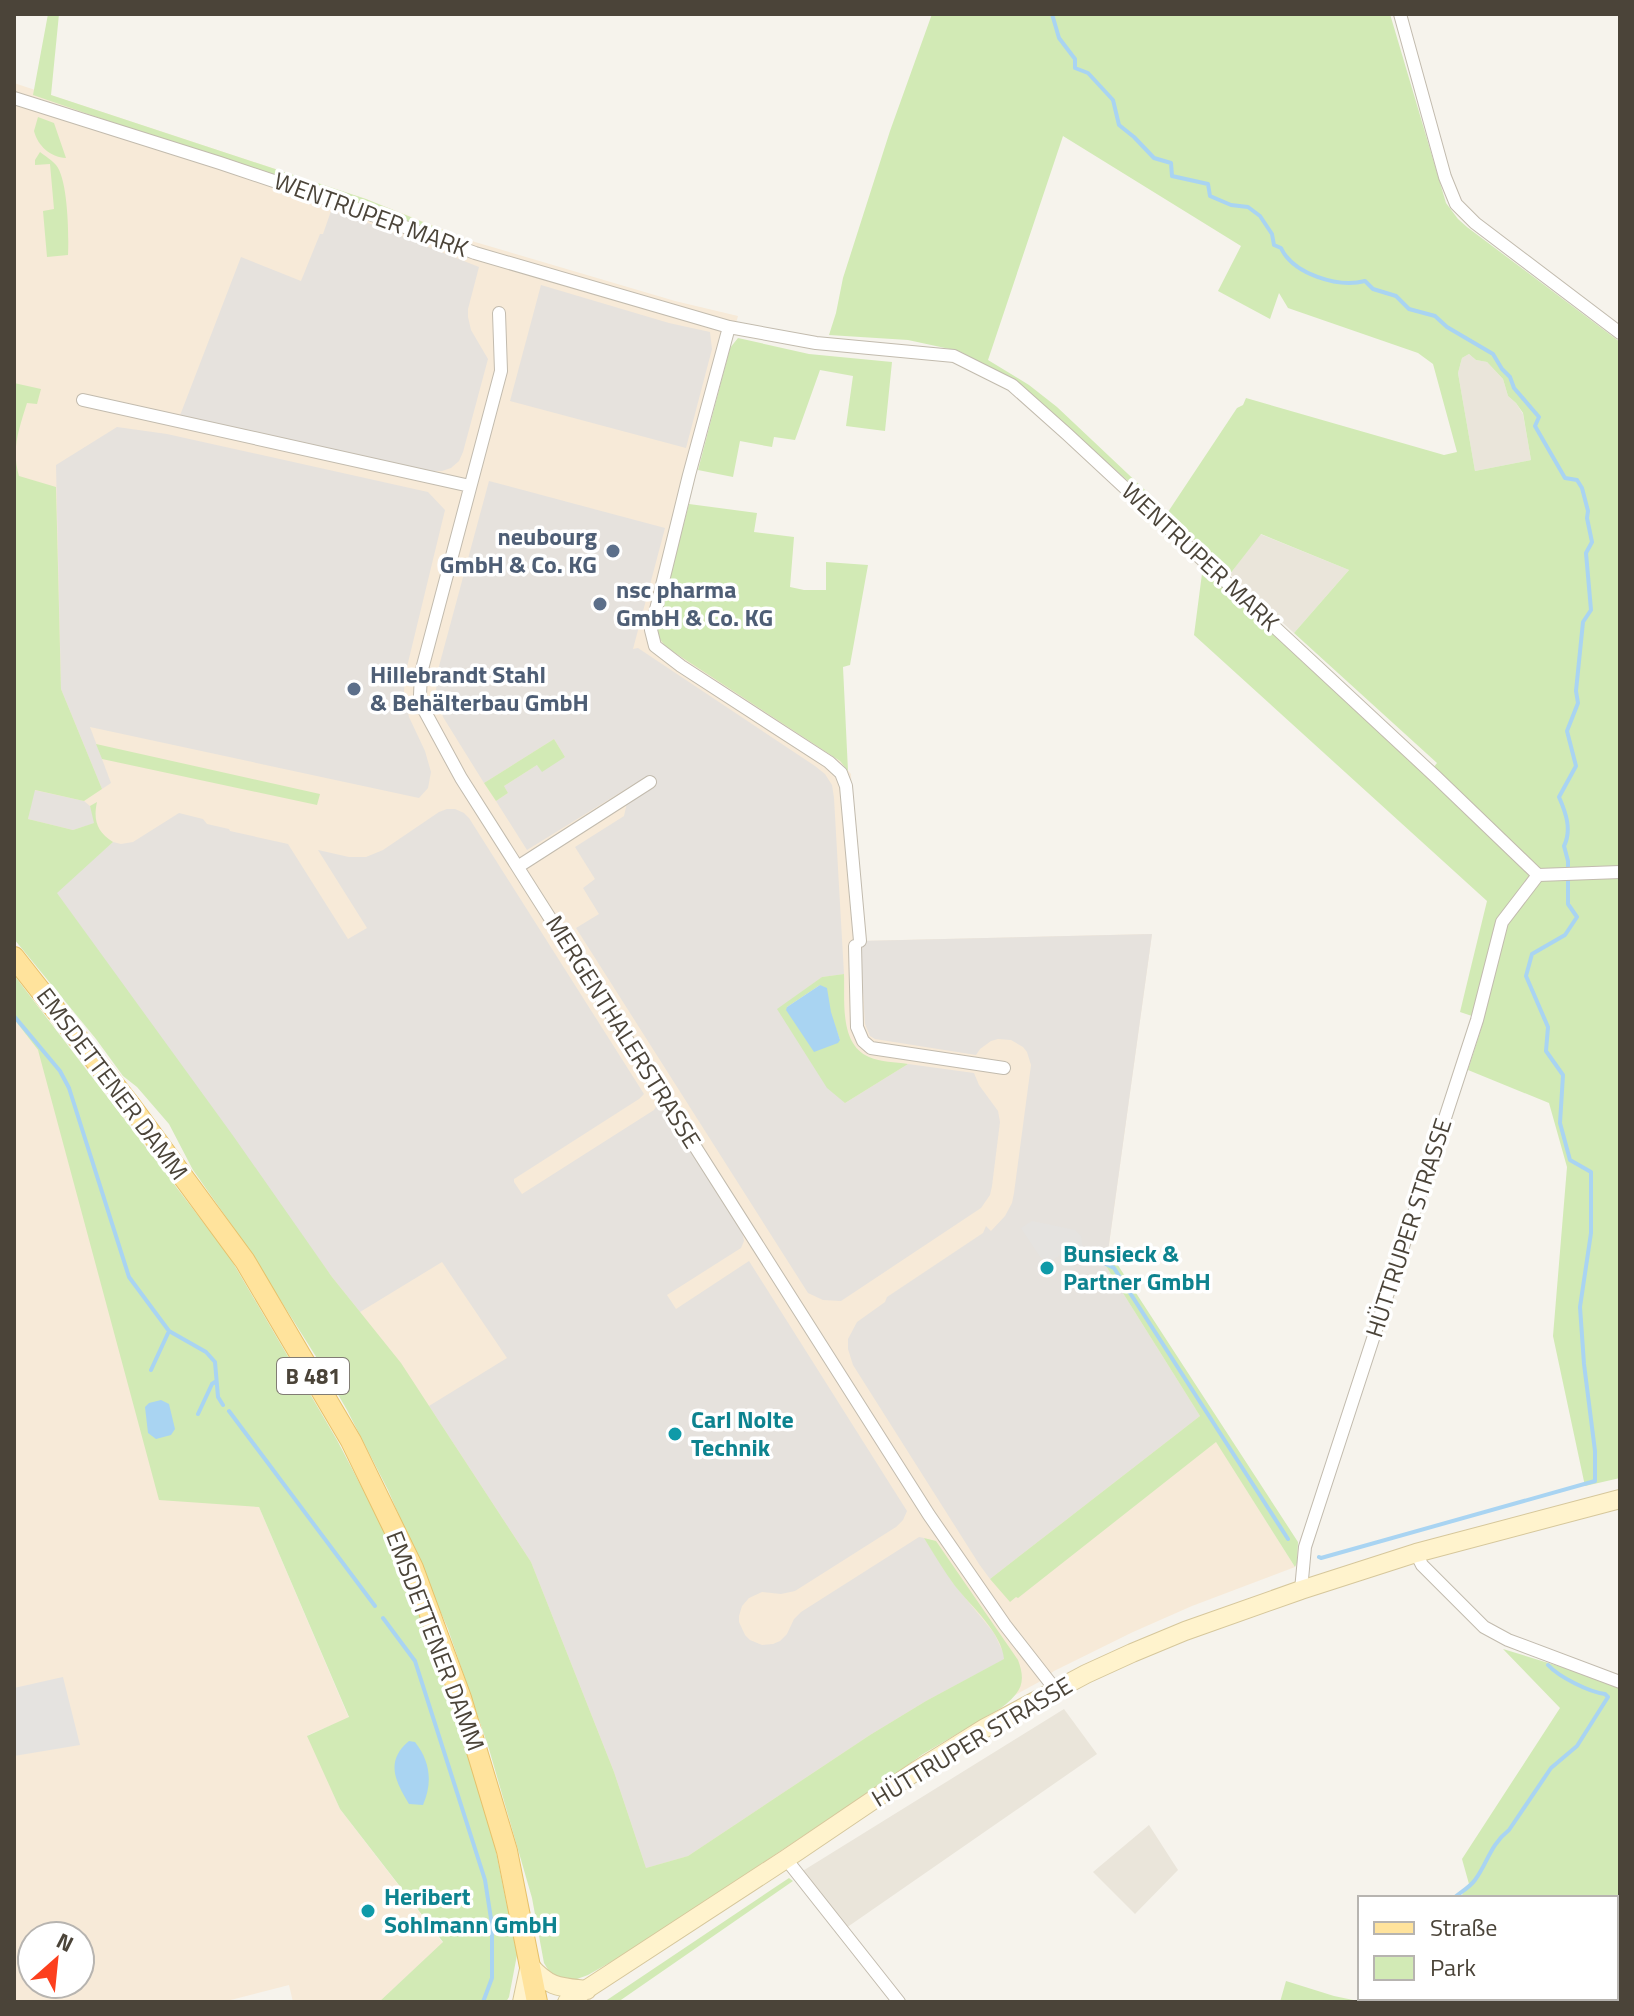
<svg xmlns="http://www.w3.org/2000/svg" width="1634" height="2016" viewBox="0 0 1634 2016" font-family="'Titillium Web',sans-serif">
  <rect width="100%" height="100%" fill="#f6f3ec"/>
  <path fill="#eae5da" d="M1469 354 1476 360 1487 362 1503 379 1508 396 1516 403 1523 414 1531 460 1475 471 1458 373 1462 358Z
    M1260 534 1349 570 1294 633 1230 574Z
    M1064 1709 1097 1754 846 1928 801 1872Z
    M1149 1825 1178 1870 1135 1914 1093 1872Z"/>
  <path fill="#f7ead8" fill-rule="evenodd" d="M14 83 366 199 475 242 675 301 738 316 656 626 840 761 851 774 860 941 1152 934 1106 1266 1295 1567 1192 1606 1133 1632 1054 1671 1039 1682 944 1734 619 1946 486 1699 302 1298 14 904Z
    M14 1019 38 1050 259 1507 349 1718 308 1735 340 1809 443 1943 379 2002H293L289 1985 223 2002H14ZM32 1936H80V1984H32Z"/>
  <path fill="#e6e2dd" d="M331 211 358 219 479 267 468 309V317L471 330 488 359 463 452 459 461 451 468 442 471H432L179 418 241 257 301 281 320 234H323Z
    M541 285 669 323 710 332 712 349 686 448 510 401Z
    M117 427 167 434 428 492 445 510 405 675 404 692 409 717 425 751 431 772 428 788 419 798 90 727 111 783 102 789 61 689 56 465Z
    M489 481 665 528 633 649 638 648 815 766 825 774 832 785 834 798 844 974 822 977 778 1009 845 1103 908 1064 974 1073 979 1085 998 1111 1000 1122 992 1186 990 1195 981 1208 841 1301 823 1300 808 1293 576 928 599 914 583 888 595 879 575 847 624 816 627 803 653 785 647 776 527 850 496 801 508 793 504 786 537 765 565 757 554 739 484 783 443 717 436 690 438 670Z
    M34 790 84 801 90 806 95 823 73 830 28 819Z
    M447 809H455L464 813 469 818 644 1094 639 1099 514 1179V1182L522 1194 654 1110 657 1105 665 1110 742 1231 744 1241 741 1248 667 1295 676 1309 749 1261 907 1511 903 1520 896 1527 795 1591 781 1594 762 1592 749 1598 742 1606 739 1616V1622L745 1635 750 1640 762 1645 773 1644 780 1641 787 1634 794 1619 801 1612 919 1537 924 1538 953 1583 994 1633 1004 1654 1005 1659 926 1701 870 1735 688 1856 646 1868 614 1772 531 1562 429 1406 507 1358 442 1262 360 1312 332 1277 56 892 113 842 121 844 133 842 179 813 203 819 207 824 229 829 230 831 288 844 348 939 367 928 318 850 349 857H366L383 850 439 812Z
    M1152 934 1106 1266 1200 1416 990 1579 979 1564 853 1365 848 1349V1339L857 1322 885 1302 887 1297 983 1233 986 1226 991 1231 1005 1216 1012 1203 1014 1193 1031 1065 1027 1052 1023 1047 1011 1040 998 1039 991 1041 980 1049 976 1055 875 1039 870 1036 865 1024 860 941Z"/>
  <path fill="#d2eab5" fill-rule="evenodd" d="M48 14H59L51 95 366 199 455 235 441 236 33 95Z
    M932 14H1390L1446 203 1458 219 1467 227 1620 342V1478L1585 1486 1553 1336 1567 1167 1549 1103 1468 1070 1483 1023 1472 1016 1460 1012 1487 901 1194 635 1203 566 1429 773 1437 763 1294 633 1349 570 1261 534 1230 574 1184 531 1168 512 1237 408 1243 405 1246 398 1444 455 1457 452 1433 364 1418 353 1288 308 1279 293 1270 319 1218 291 1241 246 1063 136 988 360 1029 385 1057 407 1163 507 1154 504 1014 380 959 351 908 340 829 335 836 313 843 278 890 131ZM1469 354 1476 360 1487 362 1503 379 1508 396 1516 403 1523 413 1531 460 1475 471 1458 373 1462 358Z
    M38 117 54 123 66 158C50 157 38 146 34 131Z
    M40 152C45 156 52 160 56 165 68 179 69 235 68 255L47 257 43 211 54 209 50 164 35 165V160Z
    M738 338 809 354 892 362 885 431 846 426 853 376 820 370 795 440 774 437 772 447 740 441 733 477 698 470 730 348Z
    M14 383 41 389 37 404 27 403C19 429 11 449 19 476L56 487 61 689 102 789 84 801 35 790 28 819 73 830 94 823 90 806 97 802C93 820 97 832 113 842L57 893 234 1137 332 1277 401 1363 531 1562 614 1772 646 1868 688 1856 870 1735 926 1701 1004 1659C1002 1633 971 1606 955 1586 944 1571 934 1554 924 1538L936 1541 1018 1660C1027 1684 1020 1693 1001 1708L923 1754 877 1787 630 1951 588 1975 577 1979 565 1980 550 1973 544 1963 532 1898 489 1749 448 1629 388 1490 347 1410 315 1355 245 1244 193 1170 169 1124 137 1087 123 1076 96 1039 14 939Z
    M689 504 757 513 754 532 794 537 790 587 804 590H826V562L868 565 850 665 843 667 848 771 840 761 666 647 659 638 656 627Z
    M554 739 565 757 542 772 537 765 504 786 508 793 496 801 484 783Z
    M96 744 320 794 317 805 102 759Z
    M844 974C845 1001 839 1044 869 1057 881 1062 895 1062 908 1064L845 1103 827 1088 777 1009 822 977ZM820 985 840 1040 787 1007Z
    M14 975 229 1256 337 1440 403 1566 490 1822 517 1955 509 1997 506 2002H379L443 1942 340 1809 307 1736 349 1717 259 1507 159 1500 38 1050 14 1019Z
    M1108 1250 1298 1542 1297 1563 1295 1567 1216 1442 1018 1598 1016 1597 1010 1602 990 1579 1200 1416 1106 1266Z
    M1503 1649 1581 1673 1620 1689V1953L1616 1951V1898H1460L1469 1884 1462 1859 1560 1708Z
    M789 1878 793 1881 618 2002H604Z
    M1286 1981 1334 1996 1358 2001 1362 1998H1411L1417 2002H1280Z"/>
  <path fill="#e5e3e0" d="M1032 1221 1075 1230 1081 1236 1084 1256 1079 1260 1071 1248 1051 1261 1041 1258 1021 1228Z
    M63 1677 80 1745 14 1756V1688Z"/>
  <path fill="#a9d4f2" d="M820 985 827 988 831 1012 840 1040 838 1043 814 1052 786 1010 787 1007Z
    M161 1400 169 1404 175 1429 171 1435 156 1439 148 1433 145 1407 149 1403Z
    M409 1741 415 1742C430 1761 433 1782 423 1805L409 1804C395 1781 385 1761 409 1741Z"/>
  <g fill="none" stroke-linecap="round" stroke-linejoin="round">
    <path stroke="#a9d4f2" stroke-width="4" d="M1052 14 1059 38 1075 59V68L1088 73 1113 100 1119 125 1134 137 1154 158 1171 163 1172 176 1208 184 1210 196 1231 205 1248 207 1260 216 1272 234 1274 245 1281 248C1293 274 1338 288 1365 281L1373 289 1396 296 1409 309 1435 316 1447 327 1493 354 1502 369 1510 377 1514 388 1539 417 1535 426 1565 478 1577 480 1582 488 1588 511 1587 518 1592 542 1586 553 1591 610 1583 622 1576 691 1578 703 1567 731 1576 766 1559 797C1566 813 1572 830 1564 846L1568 861V904L1577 917 1565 935 1532 954 1526 976 1548 1027 1546 1051 1563 1075 1560 1123 1570 1160 1591 1172V1233L1580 1307 1584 1364 1595 1451V1481L1321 1558 1319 1557
      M14 1016 60 1071 69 1088 129 1277 169 1331 206 1352 215 1362 218 1397 223 1405
      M1106 1264 1114 1268 1288 1539
      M151 1370 169 1331
      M229 1411 375 1606
      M198 1414 212 1384 215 1382
      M383 1618 415 1661 485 1880 492 1925V1978L483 2002
      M1454 1898C1461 1892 1470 1887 1475 1880 1488 1862 1490 1845 1509 1830L1551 1768 1577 1746 1608 1697 1605 1694C1589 1692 1559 1677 1548 1665
      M1494 1998 1501 2002
      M1367 2002 1370 1998"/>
    <g stroke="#c2bbae" stroke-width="14">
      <path id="street" d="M1400 14 1445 177 1456 204 1475 223 1620 333
        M14 98 220 163 348 206 475 253 729 327 689 475 651 630 655 646 681 666 829 762 841 773 846 786 860 941
        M499 313 501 371 421 673 420 695 423 708 461 778 929 1515 1005 1625 1055 1689
        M729 327 816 343 954 356 1012 385 1067 434 1436 777 1538 875 1620 872
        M83 400 470 486
        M519 866 650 782
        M855 946 857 1027 863 1041 871 1048 1004 1068
        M1416 1553 1422 1565 1484 1627 1508 1640 1620 1682
        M1301 1590 1305 1547 1477 1020 1502 922 1538 875
        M786 1859 899 2002"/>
    </g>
    <g stroke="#d6c79b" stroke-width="20">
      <path id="secondary" d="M530 1966C550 1988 559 1987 587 1990
        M522 2002 529 1969
        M567 2002 786 1859 916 1771 985 1728 1086 1674 1132 1653 1185 1631 1301 1590 1416 1553 1620 1499"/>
    </g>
    <g stroke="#e6c16a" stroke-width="22">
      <path id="primary" d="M14 957 131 1106 245 1261 351 1441 413 1568 461 1698 507 1851 537 2002"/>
    </g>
    <use href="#street" stroke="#fff" stroke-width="12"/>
    <use href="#secondary" stroke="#fff3cd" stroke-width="18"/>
    <use href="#primary" stroke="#ffe39c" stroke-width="20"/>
  </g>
  <g fill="#5c6f8a" stroke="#fff" stroke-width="3">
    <circle cx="613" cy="551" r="8"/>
    <circle cx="600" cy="604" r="8"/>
    <circle cx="354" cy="689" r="8"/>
  </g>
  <g fill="#0f9aa8" stroke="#fff" stroke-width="3">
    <circle cx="1047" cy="1268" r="8"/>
    <circle cx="675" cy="1434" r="8"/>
    <circle cx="368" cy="1911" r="8"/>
  </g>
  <g text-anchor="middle" stroke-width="7" stroke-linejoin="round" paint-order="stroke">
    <rect fill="#fff" stroke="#817c74" stroke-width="2" x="277" y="1358" width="72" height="36" rx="6"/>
    <g font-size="22" font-weight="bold" fill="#4b4439">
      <text x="313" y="1384">B 481</text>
    </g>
    <g font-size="24" fill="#4b4439" stroke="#fff">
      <text transform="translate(371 215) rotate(20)" y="8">WENTRUPER MARK</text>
      <text transform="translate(1200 557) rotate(43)" y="8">WENTRUPER MARK</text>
      <text transform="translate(623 1032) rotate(58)" y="8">MERGENTHALERSTRASSE</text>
      <text transform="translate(112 1084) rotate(53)" y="8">EMSDETTENER DAMM</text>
      <text transform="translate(1409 1228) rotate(-72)" y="8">HÜTTRUPER STRASSE</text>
      <text transform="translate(435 1641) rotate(69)" y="8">EMSDETTENER DAMM</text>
      <text transform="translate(972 1742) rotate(-31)" y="8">HÜTTRUPER STRASSE</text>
    </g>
    <g font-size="24" font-weight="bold" fill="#4e5e75" stroke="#fff" text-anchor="start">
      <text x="597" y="545" text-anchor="end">neubourg<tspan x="597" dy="28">GmbH &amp; Co. KG</tspan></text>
      <text x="616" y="598">nsc pharma<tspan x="616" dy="28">GmbH &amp; Co. KG</tspan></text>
      <text x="370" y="683">Hillebrandt Stahl<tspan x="370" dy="28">&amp; Behälterbau GmbH</tspan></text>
    </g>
    <g font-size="24" font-weight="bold" fill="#0d838f" stroke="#fff" text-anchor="start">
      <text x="1063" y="1262">Bunsieck &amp;<tspan x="1063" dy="28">Partner GmbH</tspan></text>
      <text x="691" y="1428">Carl Nolte<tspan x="691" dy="28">Technik</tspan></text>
      <text x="384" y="1905">Heribert<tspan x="384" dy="28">Sohlmann GmbH</tspan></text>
    </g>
  </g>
  <rect width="1634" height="2016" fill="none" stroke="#4b4439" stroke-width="32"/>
  <rect x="1358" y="1896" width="260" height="104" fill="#ffffff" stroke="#b7b4b0" stroke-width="2"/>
  <rect x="1374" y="1922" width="40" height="12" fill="#ffe39c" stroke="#b7b4b0" stroke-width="2"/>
  <text x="1430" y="1936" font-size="24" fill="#4b4439">Straße</text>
  <rect x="1374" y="1956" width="40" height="24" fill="#d2eab5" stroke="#b7b4b0" stroke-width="2"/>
  <text x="1430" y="1976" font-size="24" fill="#4b4439">Park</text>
  <g transform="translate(56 1960) rotate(27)"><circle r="38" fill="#ffffff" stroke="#b7b4b0" stroke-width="2"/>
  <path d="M0-6L14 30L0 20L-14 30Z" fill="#fc3f1d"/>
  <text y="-12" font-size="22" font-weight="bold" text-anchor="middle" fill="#4b4439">N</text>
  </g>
</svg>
